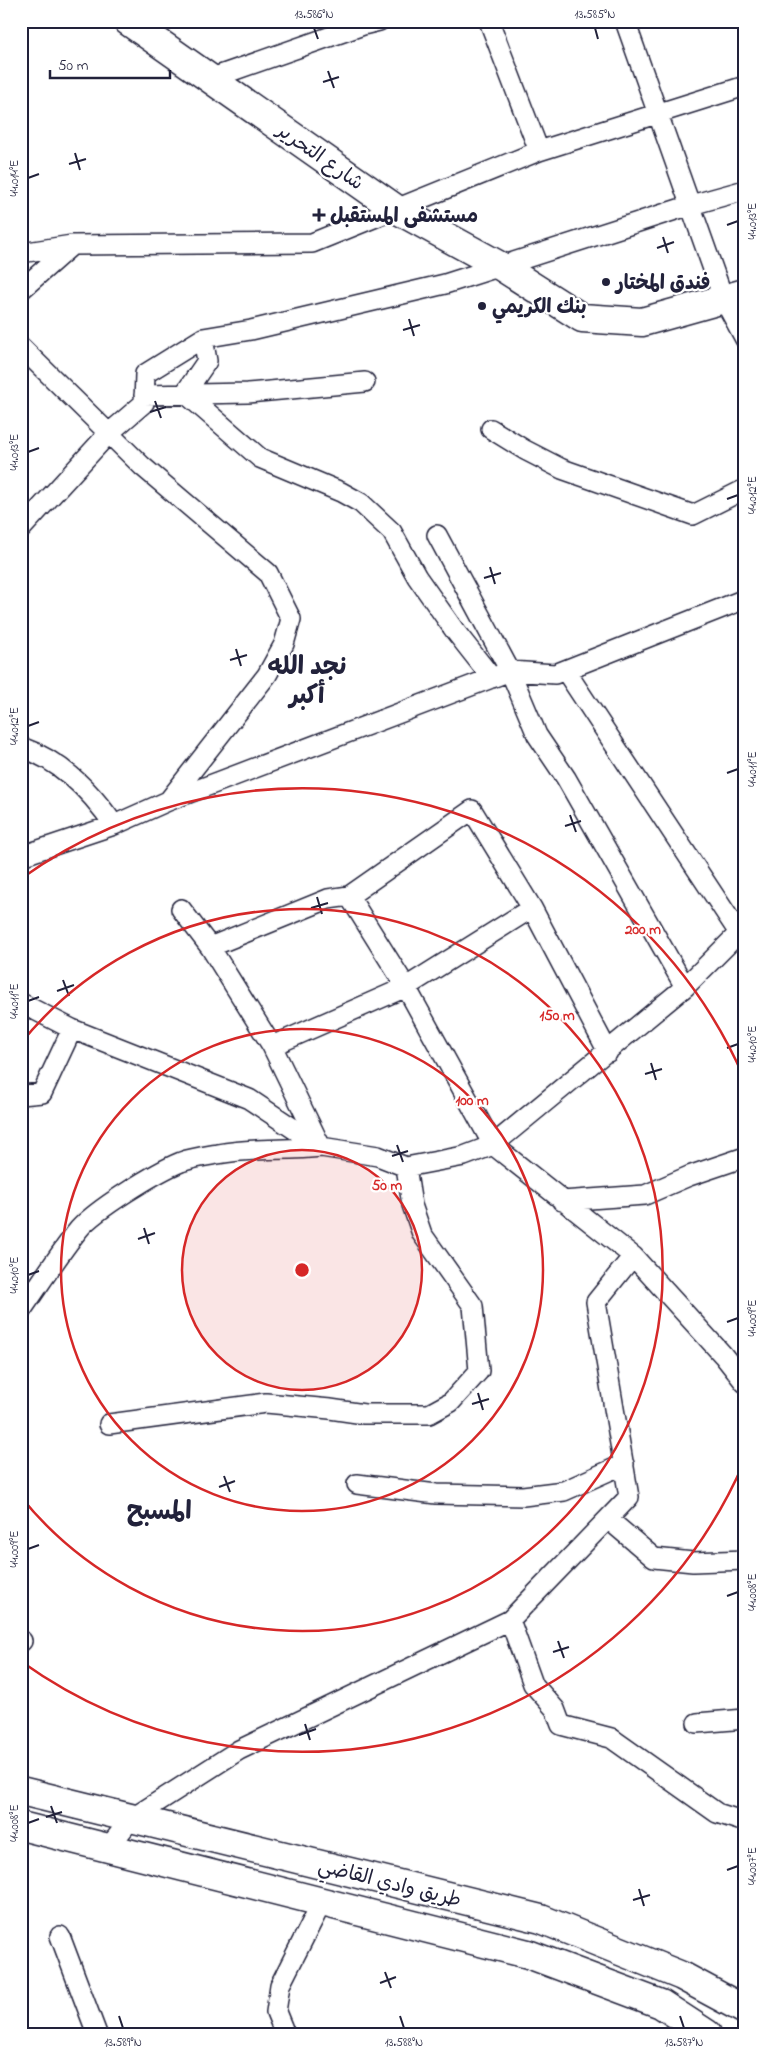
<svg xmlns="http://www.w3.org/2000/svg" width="766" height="2055" viewBox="0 0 766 2055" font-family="'Indie Flower','Playpen Sans Arabic',sans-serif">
  <rect width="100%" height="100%" fill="#fff"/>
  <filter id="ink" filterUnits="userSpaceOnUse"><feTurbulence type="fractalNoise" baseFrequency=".02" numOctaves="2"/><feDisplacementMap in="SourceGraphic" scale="10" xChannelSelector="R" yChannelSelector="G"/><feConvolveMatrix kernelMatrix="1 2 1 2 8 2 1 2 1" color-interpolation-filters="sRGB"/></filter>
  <g filter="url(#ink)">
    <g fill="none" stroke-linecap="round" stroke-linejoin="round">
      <g stroke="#22223b" stroke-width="22">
        <path id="minor" d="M489 21 539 151
          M625 21 724 300 745 339
          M212 78 363 25 379 21
          M21 253 72 245 312 243 539 151 745 86
          M21 290 72 245
          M21 347 142 466 268 573 291 619 284 644 267 675 169 800
          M185 393 260 458 341 492 361 503 392 532 417 577 455 631 492 678
          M185 393 207 361 203 338
          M144 395 248 393 365 382
          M491 429 525 450 562 469 693 515 745 489
          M21 529 108 434 144 403 145 374 203 338 251 330 445 284 691 205 745 190
          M437 535 510 671 537 735 566 778 685 987
          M565 670 739 933 745 928
          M21 747C61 761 91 791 114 825
          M21 856 114 825 168 801 510 671 555 674 745 599
          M349 896 406 987 493 1145 633 1256 723 1355 745 1383
          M210 947 328 899 349 896 472 810 532 908 608 1052
          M21 1003 72 1029 249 1099 321 1147 378 1156 406 1167 464 1156 493 1145 685 987 739 933 745 932
          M272 1046 406 987 532 908
          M21 1095 42 1093 72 1029
          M562 1201 645 1195 689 1176 745 1157
          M21 1311C40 1284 58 1255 79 1229 95 1210 156 1172 181 1162 192 1158 206 1156 218 1154 252 1147 286 1151 321 1147L272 1046 210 947 181 909
          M109 1424 266 1403 330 1409 364 1414H429L451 1402 479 1371 473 1306 422 1234 412 1205 406 1167
          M357 1484 436 1494 523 1496 564 1491 624 1464
          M608 1519 654 1558 693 1562 745 1560
          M510 1620 533 1684 555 1709 561 1725 611 1738 717 1813 745 1822
          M21 1641H22
          M697 1723 745 1719
          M108 1848 131 1819 239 1750 510 1620 629 1497 596 1302 633 1256
          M60 1936 97 2034
          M285 2034 276 2012 280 1985 322 1902"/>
      </g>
      <g stroke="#22223b" stroke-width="31">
        <path id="secondary" d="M128 21 396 209 502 267 582 318 642 322 745 293"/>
      </g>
      <g stroke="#22223b" stroke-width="31">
        <path id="primary" d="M21 1791 541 1919 682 1976 745 2010
          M21 1826 528 1954 661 2004 707 2034"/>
      </g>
      <use href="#minor" stroke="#fff" stroke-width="19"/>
      <use href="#secondary" stroke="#fff" stroke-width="28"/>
      <use href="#primary" stroke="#fff" stroke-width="28"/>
    </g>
  </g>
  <path fill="none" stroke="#22223b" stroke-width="2" d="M314 28 318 39M595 28 598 39M328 71 334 88M323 82 339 77M75 153 80 170M69 164 86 159M28 178 39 174M727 225 738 221M663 237 668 253M657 248 674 242M409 319 414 336M403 330 420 325M155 401 161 418M150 412 166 407M28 452 39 448M727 499 738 495M490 567 495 584M484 578 501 573M236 649 241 666M230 660 247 655M28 726 39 722M727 773 738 769M570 815 576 832M565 826 581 821M317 897 322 914M311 908 328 903M63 980 69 996M57 991 74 985M28 1001 39 997M727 1048 738 1044M651 1063 656 1080M645 1074 662 1069M397 1145 403 1162M392 1156 408 1151M144 1228 149 1244M138 1239 155 1233M28 1275 39 1271M727 1322 738 1318M478 1393 483 1410M472 1404 489 1399M224 1476 230 1492M219 1487 235 1481M28 1549 39 1545M727 1596 738 1592M558 1641 564 1658M553 1652 569 1647M305 1724 310 1740M299 1735 316 1729M51 1806 57 1823M46 1817 62 1812M28 1823 39 1819M727 1870 738 1866M639 1889 644 1906M633 1900 650 1895M385 1972 391 1988M380 1983 396 1977M119 2016 123 2028M400 2016 404 2028M680 2016 684 2028"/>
  <circle cx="302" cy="1270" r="120" fill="#d62828" fill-opacity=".12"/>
  <g fill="none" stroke="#d62828" stroke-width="2.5">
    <circle cx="302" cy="1270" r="120"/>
    <circle cx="302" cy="1270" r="241"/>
    <path d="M21 1043A361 361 0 1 1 21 1497"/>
    <path d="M744 1462A482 482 0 0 1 22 1662M22 878A482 482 0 0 1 744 1078"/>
  </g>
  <g fill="#22223b" stroke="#fff" stroke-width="2">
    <path d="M316.5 207.5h5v5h5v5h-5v5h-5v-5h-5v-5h5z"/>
    <circle cx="606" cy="282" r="5"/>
    <circle cx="482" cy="306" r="5"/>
  </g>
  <g text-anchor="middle" stroke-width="4.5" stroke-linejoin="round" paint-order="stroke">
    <g font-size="20" fill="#22223b" stroke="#fff">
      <text transform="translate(321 156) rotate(35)" y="7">شارع التحرير</text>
      <text transform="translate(390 1882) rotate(14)" y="7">طريق وادي القاضي</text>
    </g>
    <g font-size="20" font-weight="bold" fill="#22223b" stroke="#fff" text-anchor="start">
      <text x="330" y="222">مستشفى المستقبل</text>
      <text x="616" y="289">فندق المختار</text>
      <text x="492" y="313">بنك الكريمي</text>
    </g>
    <g font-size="25" font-weight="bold" fill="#22223b" stroke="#fff">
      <text x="307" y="674">نجد الله<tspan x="307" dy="29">أكبر</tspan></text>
      <text x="159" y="1519">المسبح</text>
    </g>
  </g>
  <circle cx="302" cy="1270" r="8" fill="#d62828" stroke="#fff" stroke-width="2.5"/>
  <g font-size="15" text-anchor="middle" font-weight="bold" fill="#d62828" stroke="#fff" stroke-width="4.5" stroke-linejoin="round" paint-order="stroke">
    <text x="643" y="934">200 m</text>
    <text x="557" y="1020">150 m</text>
    <text x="472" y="1105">100 m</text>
    <text x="387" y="1190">50 m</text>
  </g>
  <rect width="766" height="2055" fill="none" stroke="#fff" stroke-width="55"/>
  <path d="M50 70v8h120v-8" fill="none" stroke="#22223b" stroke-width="2.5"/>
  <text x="58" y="70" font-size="15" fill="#22223b" stroke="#ffffff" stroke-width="4" paint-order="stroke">50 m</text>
  <rect x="28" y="28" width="710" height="2000" fill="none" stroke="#22223b" stroke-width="2"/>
  <g font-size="12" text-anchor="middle" fill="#22223b">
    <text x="314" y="18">13.586°N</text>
    <text x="595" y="18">13.585°N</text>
    <text transform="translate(14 178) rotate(-90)" y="4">44.014°E</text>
    <text transform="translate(752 221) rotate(-90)" y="4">44.013°E</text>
    <text transform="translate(14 452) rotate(-90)" y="4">44.013°E</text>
    <text transform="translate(752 495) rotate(-90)" y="4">44.012°E</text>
    <text transform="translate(14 726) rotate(-90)" y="4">44.012°E</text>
    <text transform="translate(752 769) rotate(-90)" y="4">44.011°E</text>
    <text transform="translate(14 1001) rotate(-90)" y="4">44.011°E</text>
    <text transform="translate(752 1044) rotate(-90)" y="4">44.010°E</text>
    <text transform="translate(14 1275) rotate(-90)" y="4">44.010°E</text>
    <text transform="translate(752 1318) rotate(-90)" y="4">44.009°E</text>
    <text transform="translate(14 1549) rotate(-90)" y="4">44.009°E</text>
    <text transform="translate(752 1592) rotate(-90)" y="4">44.008°E</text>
    <text transform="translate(14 1823) rotate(-90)" y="4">44.008°E</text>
    <text transform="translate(752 1866) rotate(-90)" y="4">44.007°E</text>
    <text x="123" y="2046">13.589°N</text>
    <text x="404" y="2046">13.588°N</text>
    <text x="684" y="2046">13.587°N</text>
  </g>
</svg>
